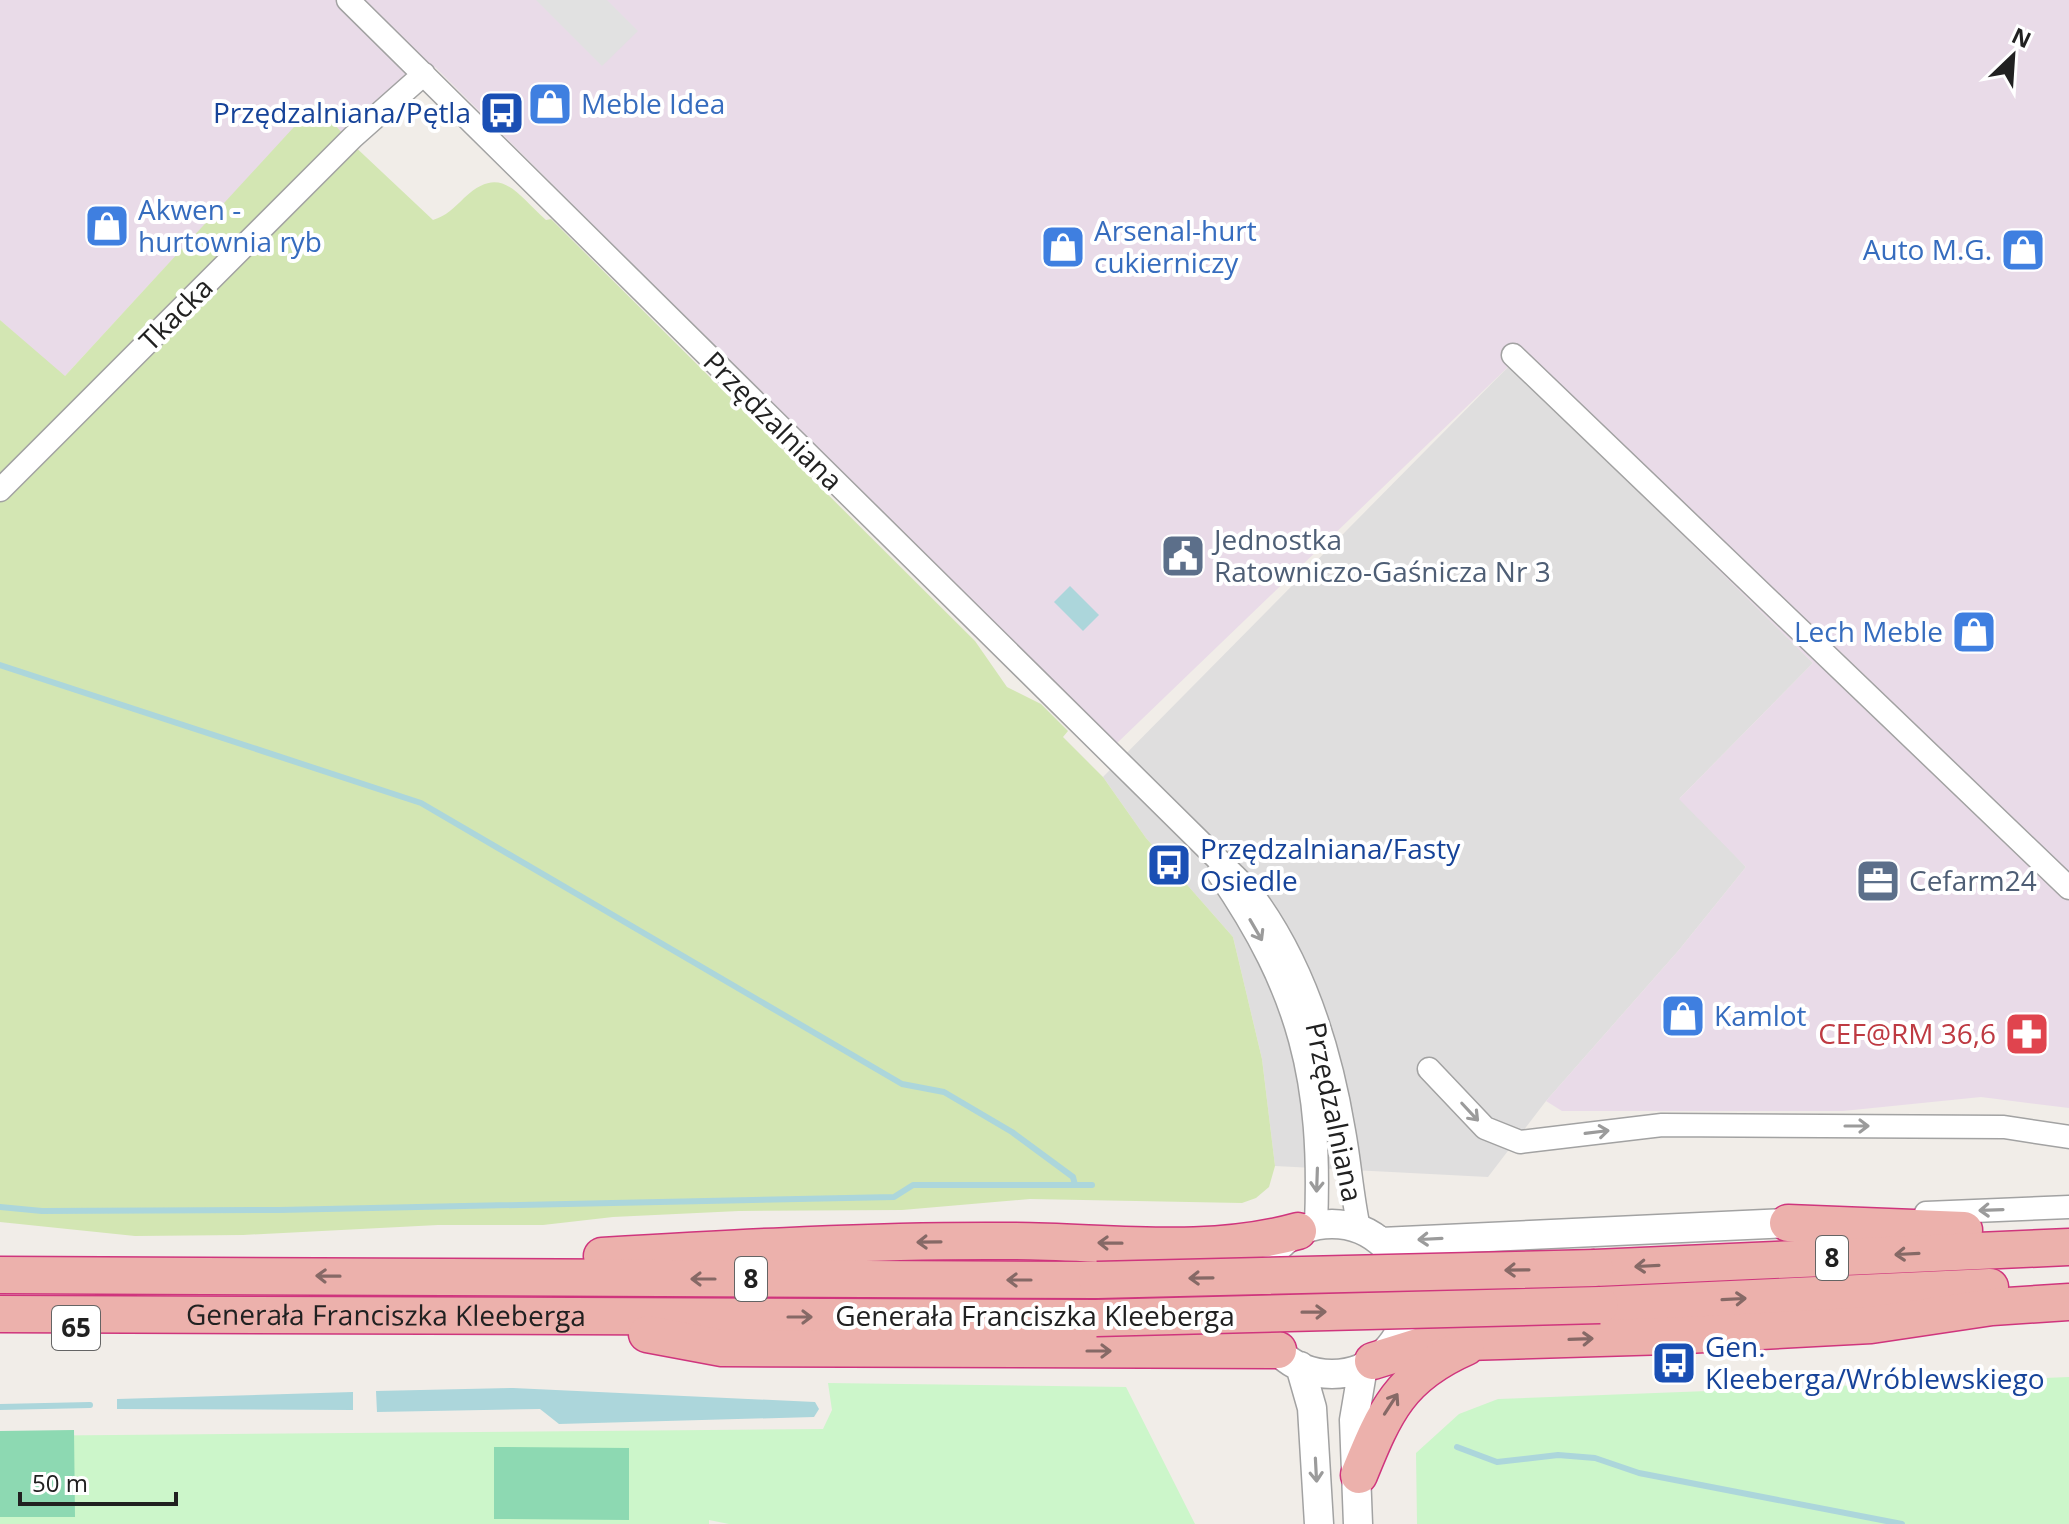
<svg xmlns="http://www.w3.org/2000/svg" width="2069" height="1524" viewBox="0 0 2069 1524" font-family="'Open Sans',sans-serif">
  <rect width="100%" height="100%" fill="#f1ede8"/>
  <path fill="#dfdede" d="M1510 365 1813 663 1680 798 1746 867 1679 950 1546 1101 1488 1177 1275 1166 1262 1059 1233 937 1146 838 1103 777Z"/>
  <path fill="#e9dbe8" d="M0 0H2069V1108L1981 1097 1843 1111H1562L1546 1101 1679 950 1746 867 1679 799 1813 663 1510 365 1114 746 435 67 350 142 316 104 64 377 0 320Z"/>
  <path fill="#d3e6b3" d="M316 103 349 141 433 220C446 216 454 208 464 198 501 163 516 193 546 220L551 219 975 641 1007 687 1041 704 1068 731 1063 737 1103 777 1146 838 1233 937 1262 1059 1275 1166 1269 1187 1256 1198 1242 1203 1030 1199 902 1210 739 1211 613 1217 543 1225H438L243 1235 135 1236 0 1222V320L65 376Z"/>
  <path fill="#ccf6ca" d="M2069 1377V1524H1417L1416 1453 1459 1414 1498 1399Z
    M828 1383 1126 1387 1195 1524H729L709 1520V1524H0V1436L823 1429 832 1410Z"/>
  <path fill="#8dd9b2" d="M74 1430 75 1517H0V1431Z
    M494 1447 629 1448V1520L494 1519Z"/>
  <path fill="#e1e1e1" d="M536 0H607L638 31 602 66Z"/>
  <path fill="#acd6db" d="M1070 586 1099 615 1083 631 1054 602Z
    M513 1388 815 1402 819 1409 814 1417 559 1424 540 1409 377 1412 376 1391Z
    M353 1392V1410L117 1409V1399Z"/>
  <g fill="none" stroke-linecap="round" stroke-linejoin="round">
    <path stroke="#acd6db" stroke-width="6" d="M0 665 421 803 902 1084 944 1092 1012 1132 1073 1177 1075 1185
      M0 1207 42 1211 279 1210 894 1197 913 1185H1092
      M0 1407 90 1405
      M1457 1447 1497 1462 1558 1455 1595 1458 1639 1473 1902 1524"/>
    <g stroke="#a2a2a2" stroke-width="25">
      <path id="minor" d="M348 0 1250 891C1302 959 1330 1047 1344 1131 1350 1163 1352 1196 1359 1228
        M1513 355 2069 888
        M0 490 353 137 424 74
        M1218 873C1300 992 1322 1081 1316 1225
        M1429 1069 1485 1128 1520 1142 1662 1125 2004 1127 2069 1137
        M1926 1213 2069 1207"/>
    </g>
    <g stroke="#a2a2a2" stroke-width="31">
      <path id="tertiary" d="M1257 1299a75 75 0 1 1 150 0a75 75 0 1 1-150 0Z
        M1381 1242 1788 1223
        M1300 1366 1312 1408 1319 1524
        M1358 1524 1354 1420 1363 1367"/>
    </g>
    <g stroke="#cf357d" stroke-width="39">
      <g id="trunk">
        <path d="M1788 1223 1964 1230"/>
        <path d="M602 1256C737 1248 873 1240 1008 1241 1104 1241 1205 1257 1298 1231"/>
        <path d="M1595 1268 2069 1247"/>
        <path d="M0 1275 1097 1280"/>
        <path d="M1600 1305 1990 1287"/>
        <path id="s1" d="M0 1314 1096 1318"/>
        <path d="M647 1334 722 1348 1278 1350"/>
        <path d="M1373 1361 1431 1343 1668 1336 1871 1325 1992 1307 2069 1302"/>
        <path d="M1359 1475C1385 1411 1400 1376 1466 1347"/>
      </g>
    </g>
    <use href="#minor" stroke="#fff" stroke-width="22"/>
    <use href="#tertiary" stroke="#fff" stroke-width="28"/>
    <use href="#trunk" stroke="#ecb1ac" stroke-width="36"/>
    <g stroke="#cf357d" stroke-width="39" stroke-linecap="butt">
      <path id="trunk-bridge" d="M1097 1280 1595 1268
        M1096 1318 1600 1305"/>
    </g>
    <use href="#trunk-bridge" stroke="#ecb1ac" stroke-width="36"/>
  </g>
  <defs><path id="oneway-shaft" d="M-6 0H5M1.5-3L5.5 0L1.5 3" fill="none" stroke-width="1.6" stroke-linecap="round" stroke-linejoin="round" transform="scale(2)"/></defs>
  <g stroke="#9b9b9b">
    <use href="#oneway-shaft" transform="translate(1256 930) rotate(60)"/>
    <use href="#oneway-shaft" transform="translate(1470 1112) rotate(47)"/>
    <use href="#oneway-shaft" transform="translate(1857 1126)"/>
    <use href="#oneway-shaft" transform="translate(1597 1132) rotate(-7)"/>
    <use href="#oneway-shaft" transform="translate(1317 1180) rotate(92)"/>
    <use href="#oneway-shaft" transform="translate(1991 1210) rotate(178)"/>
    <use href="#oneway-shaft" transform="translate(1430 1239) rotate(177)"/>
    <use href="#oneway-shaft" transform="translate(1316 1470) rotate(87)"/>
  </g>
  <g stroke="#866966">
    <use href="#oneway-shaft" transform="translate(929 1242) rotate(179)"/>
    <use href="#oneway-shaft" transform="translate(1110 1243) rotate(-179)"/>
    <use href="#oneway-shaft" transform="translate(1907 1254) rotate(177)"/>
    <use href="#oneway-shaft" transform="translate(1647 1266) rotate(177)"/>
    <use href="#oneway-shaft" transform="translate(1517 1270) rotate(179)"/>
    <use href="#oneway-shaft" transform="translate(328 1276) rotate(-179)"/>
    <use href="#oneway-shaft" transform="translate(1201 1278) rotate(179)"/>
    <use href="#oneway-shaft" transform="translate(703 1279) rotate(-180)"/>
    <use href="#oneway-shaft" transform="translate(1019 1280) rotate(-180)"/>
    <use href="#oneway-shaft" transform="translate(1734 1299) rotate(-3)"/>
    <use href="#oneway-shaft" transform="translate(1314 1312) rotate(-1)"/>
    <use href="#oneway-shaft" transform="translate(800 1317)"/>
    <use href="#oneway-shaft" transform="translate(1581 1339) rotate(-2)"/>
    <use href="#oneway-shaft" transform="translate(1099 1351)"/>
    <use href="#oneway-shaft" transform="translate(1391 1404) rotate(-57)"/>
  </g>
  <defs>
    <g id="shop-square" transform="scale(2.3)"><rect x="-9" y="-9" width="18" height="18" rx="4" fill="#3f7fe0" stroke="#fff"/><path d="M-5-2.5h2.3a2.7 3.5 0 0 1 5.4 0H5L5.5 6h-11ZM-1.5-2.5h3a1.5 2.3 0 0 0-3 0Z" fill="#fff"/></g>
    <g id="bus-square" transform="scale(2.3)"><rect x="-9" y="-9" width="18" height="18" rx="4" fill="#1a4fb4" stroke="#fff"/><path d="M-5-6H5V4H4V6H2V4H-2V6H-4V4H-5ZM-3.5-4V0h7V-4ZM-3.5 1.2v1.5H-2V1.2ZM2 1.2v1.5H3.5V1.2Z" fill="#fff"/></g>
    <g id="civic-square" transform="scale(2.3)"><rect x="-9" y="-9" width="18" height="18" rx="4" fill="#5c6f8a" stroke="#fff"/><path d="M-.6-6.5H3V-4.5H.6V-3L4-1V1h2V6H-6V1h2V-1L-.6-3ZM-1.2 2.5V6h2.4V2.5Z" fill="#fff"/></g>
    <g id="office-square" transform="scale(2.3)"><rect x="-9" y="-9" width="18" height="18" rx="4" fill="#5c6f8a" stroke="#fff"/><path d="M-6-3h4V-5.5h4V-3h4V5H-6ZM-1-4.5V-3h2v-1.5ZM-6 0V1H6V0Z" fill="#fff"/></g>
    <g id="pharmacy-square" transform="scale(2.3)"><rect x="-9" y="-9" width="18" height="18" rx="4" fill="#e0444e" stroke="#fff"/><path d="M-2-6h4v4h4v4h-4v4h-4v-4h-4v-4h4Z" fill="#fff"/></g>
  </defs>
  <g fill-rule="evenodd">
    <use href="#shop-square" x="550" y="104"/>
    <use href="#bus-square" x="502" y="113"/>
    <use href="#shop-square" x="107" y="226"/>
    <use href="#shop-square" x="1063" y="247"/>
    <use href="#shop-square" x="2023" y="250"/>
    <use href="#civic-square" x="1183" y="556"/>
    <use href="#shop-square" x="1974" y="632"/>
    <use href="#bus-square" x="1169" y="865"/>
    <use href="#office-square" x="1878" y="881"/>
    <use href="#shop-square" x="1683" y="1016"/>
    <use href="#pharmacy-square" x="2027" y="1034"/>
    <use href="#bus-square" x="1674" y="1363"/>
  </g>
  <g text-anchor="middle" stroke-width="8" stroke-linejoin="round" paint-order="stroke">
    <g fill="#fff" stroke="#646464" stroke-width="2">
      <rect x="1816" y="1236" width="32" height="44" rx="6"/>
      <rect x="735" y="1257" width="32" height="44" rx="6"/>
      <rect x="52" y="1306" width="48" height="44" rx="6"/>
    </g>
    <g font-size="26" font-weight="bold" fill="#212121">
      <text x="1832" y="1267">8</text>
      <text x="751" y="1288">8</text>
      <text x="76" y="1337">65</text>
    </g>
    <g font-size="28" fill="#366cbe" stroke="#fff" text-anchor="start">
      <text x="581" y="114">Meble Idea</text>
      <text x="138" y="220">Akwen -<tspan x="138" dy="32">hurtownia ryb</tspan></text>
      <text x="1094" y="241">Arsenal-hurt<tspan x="1094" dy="32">cukierniczy</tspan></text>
      <text x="1992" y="260" text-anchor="end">Auto M.G.</text>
      <text x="1943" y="642" text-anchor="end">Lech Meble</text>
      <text x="1714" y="1026">Kamlot</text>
    </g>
    <g font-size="28" fill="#164399" stroke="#fff" text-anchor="start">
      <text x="471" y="123" text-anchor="end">Przędzalniana/Pętla</text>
      <text x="1200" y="859">Przędzalniana/Fasty<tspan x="1200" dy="32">Osiedle</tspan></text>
      <text x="1705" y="1357">Gen.<tspan x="1705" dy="32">Kleeberga/Wróblewskiego</tspan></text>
    </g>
    <g font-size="28" fill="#212121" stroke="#fff">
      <text transform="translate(176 314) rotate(-45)" y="10">Tkacka</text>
      <text transform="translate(773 421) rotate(45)" y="10">Przędzalniana</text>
      <text transform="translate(1334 1112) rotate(78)" y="10">Przędzalniana</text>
      <text dy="10" stroke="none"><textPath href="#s1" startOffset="386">Generała Franciszka Kleeberga</textPath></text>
      <text x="1035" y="1326">Generała Franciszka Kleeberga</text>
    </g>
    <g font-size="28" fill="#4e5e75" stroke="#fff" text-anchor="start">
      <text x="1214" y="550">Jednostka<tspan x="1214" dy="32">Ratowniczo-Gaśnicza Nr 3</tspan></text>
      <text x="1909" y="891">Cefarm24</text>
    </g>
    <g font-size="28" fill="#be3a42" stroke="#fff" text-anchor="end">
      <text x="1996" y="1044">CEF@RM 36,6</text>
    </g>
  </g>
  <g transform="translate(2013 56) rotate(25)" stroke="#ffffff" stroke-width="6" paint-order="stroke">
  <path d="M0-6L14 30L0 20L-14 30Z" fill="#212121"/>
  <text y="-12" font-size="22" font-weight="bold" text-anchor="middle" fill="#212121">N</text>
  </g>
  <path d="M20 1492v12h156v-12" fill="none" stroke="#212121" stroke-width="4"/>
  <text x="32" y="1492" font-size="24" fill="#212121" stroke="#ffffff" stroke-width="6" paint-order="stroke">50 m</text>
</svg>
